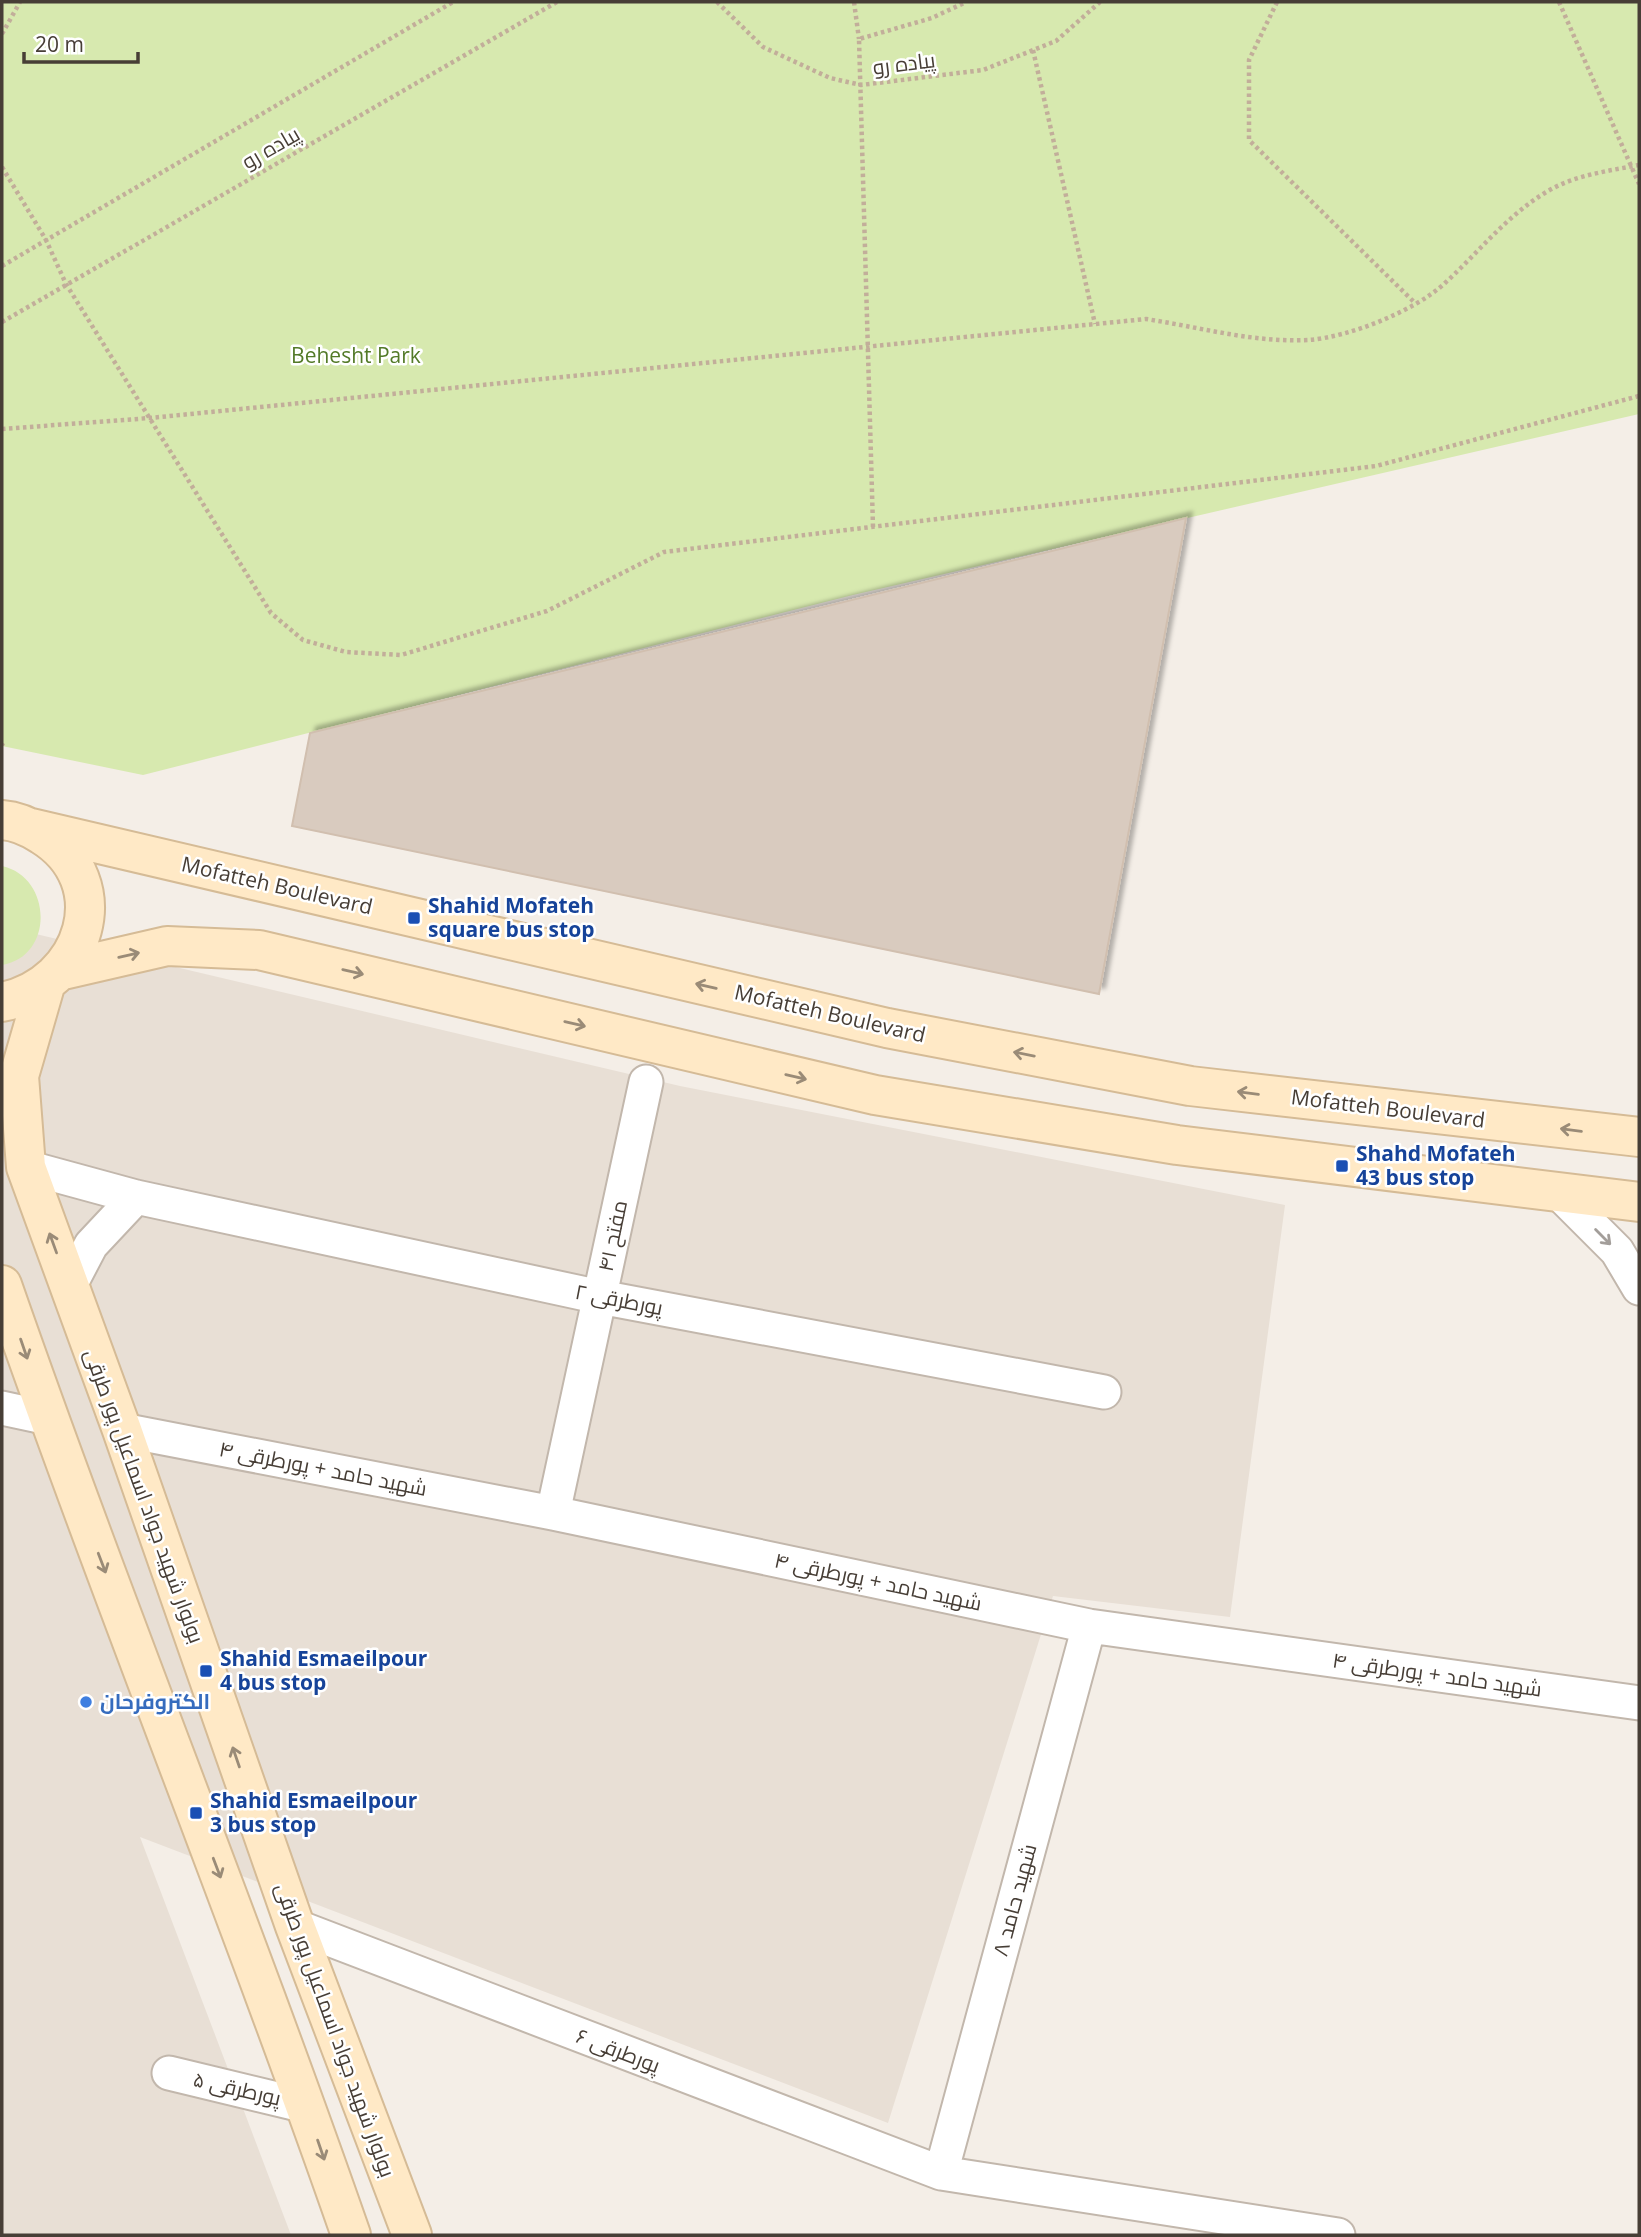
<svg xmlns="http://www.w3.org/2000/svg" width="1641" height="2237" viewBox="0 0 1641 2237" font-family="'Open Sans',Cairo,sans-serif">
  <defs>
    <filter id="shadow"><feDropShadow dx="6" dy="-6" stdDeviation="2" flood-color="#0004"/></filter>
  </defs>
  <rect width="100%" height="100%" fill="#f4eee7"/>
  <path fill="#e8dfd5" d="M2 926 680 1086 1285 1205 1230 1617 1053 1596 888 2123 140 1837 291 2235H2Z"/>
  <path fill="#d7e9af" d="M2 2H1639V414L853 595 143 775 2 746Z
    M2 866C52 877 55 956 2 965Z"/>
  <path fill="#d9cbbf" stroke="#d1bfaf" stroke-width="2" filter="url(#shadow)" d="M1186 518 1099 994 292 826 310 733Z"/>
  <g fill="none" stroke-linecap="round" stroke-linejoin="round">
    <g stroke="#c2b7ac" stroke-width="37">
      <path id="minor" d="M26 1167 136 1197 600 1297 1104 1392
        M1558 1192 1617 1251 1639 1288
        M69 1287 91 1245 136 1197
        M2 1408 48 1418
        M122 1430 553 1513 1089 1626 1639 1703
        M553 1513 646 1082
        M295 1926 941 2173 1338 2235
        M169 2073 306 2106
        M941 2173 1089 1626"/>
    </g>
    <g stroke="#d5bb96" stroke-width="42">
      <path id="secondary" d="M2 820C16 821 30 827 42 835 118 882 86 985 2 1002
        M31 828 887 1028 1190 1086 1639 1137
        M63 970 167 946 259 950 875 1095 1177 1145 1639 1202
        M45 986 19 1076 26 1167 122 1430 295 1926 412 2235
        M2 1285C113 1604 240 1916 351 2235"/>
    </g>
    <path stroke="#c2ae9a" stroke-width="4.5" stroke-dasharray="3.5 3.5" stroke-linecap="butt" d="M717 2 763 47 830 78 861 85 983 70 1056 41 1100 2
      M854 2 859 39
      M1277 2 1249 60V140L1415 303
      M1559 2 1639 184
      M2 34 20 2
      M1033 50 1095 324
      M2 167 46 240 66 284 271 613 303 640 346 652 401 655 547 611 664 552 1376 466 1639 396
      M2 266 453 2
      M2 322 557 2
      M2 429 150 418 1146 319C1199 327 1254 343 1309 340 1349 337 1415 311 1445 283 1479 252 1507 215 1548 191 1575 175 1608 171 1639 165
      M873 527 859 39 932 18 966 2
      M2 744 3 746"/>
    <use href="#minor" stroke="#fff" stroke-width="33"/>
    <use href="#secondary" stroke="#ffe9c6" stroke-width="38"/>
  </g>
  <defs><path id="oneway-shaft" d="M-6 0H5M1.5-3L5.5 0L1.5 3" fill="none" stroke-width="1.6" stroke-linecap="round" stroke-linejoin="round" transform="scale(1.75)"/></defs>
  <g stroke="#9a8b77">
    <use href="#oneway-shaft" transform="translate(129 955) rotate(-13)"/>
    <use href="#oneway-shaft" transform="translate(353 972) rotate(13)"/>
    <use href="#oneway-shaft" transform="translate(706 986) rotate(-167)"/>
    <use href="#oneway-shaft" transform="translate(575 1024) rotate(13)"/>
    <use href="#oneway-shaft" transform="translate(1024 1054) rotate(-169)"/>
    <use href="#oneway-shaft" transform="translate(796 1077) rotate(13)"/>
    <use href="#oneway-shaft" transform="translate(1248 1093) rotate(-173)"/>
    <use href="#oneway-shaft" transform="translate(1571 1130) rotate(-173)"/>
    <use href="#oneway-shaft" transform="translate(53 1243) rotate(-110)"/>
    <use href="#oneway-shaft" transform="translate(24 1349) rotate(71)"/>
    <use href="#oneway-shaft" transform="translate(102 1563) rotate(69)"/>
    <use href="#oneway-shaft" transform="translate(236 1757) rotate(-109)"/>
    <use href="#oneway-shaft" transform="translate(217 1868) rotate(69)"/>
    <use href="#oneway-shaft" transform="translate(321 2150) rotate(71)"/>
  </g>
  <use stroke="#a39e9a" href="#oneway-shaft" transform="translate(1603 1237) rotate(45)"/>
  <g fill="#1a4fb4" stroke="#fff" stroke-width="2.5">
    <rect x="407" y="911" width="14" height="14" rx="3.5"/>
    <rect x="1335" y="1159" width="14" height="14" rx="3.5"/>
    <rect x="199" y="1664" width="14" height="14" rx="3.5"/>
    <rect x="189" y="1806" width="14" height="14" rx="3.5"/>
  </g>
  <circle fill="#3f7fe0" stroke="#fff" stroke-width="2.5" cx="86" cy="1702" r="7"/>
  <g text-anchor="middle" stroke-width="5" stroke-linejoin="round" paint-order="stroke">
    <g font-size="21" fill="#473e36" stroke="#fff">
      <text transform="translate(904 64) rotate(-7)" y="7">پیاده رو</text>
      <text transform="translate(271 148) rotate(-30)" y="7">پیاده رو</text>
      <text transform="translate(277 886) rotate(13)" y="7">Mofatteh Boulevard</text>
      <text transform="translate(830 1014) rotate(13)" y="7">Mofatteh Boulevard</text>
      <text transform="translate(1388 1109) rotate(7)" y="7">Mofatteh Boulevard</text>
      <text transform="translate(613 1236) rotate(-78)" y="7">مفتح ۴۱</text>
      <text transform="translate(619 1300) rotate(11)" y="7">پورطرقی ۲</text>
      <text transform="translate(323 1469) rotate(11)" y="7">شهید حامد + پورطرقی ۴</text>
      <text transform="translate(144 1496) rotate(70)" y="7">بولوار شهید جواد اسماعیل پور طرقی</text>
      <text transform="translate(878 1582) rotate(12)" y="7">شهید حامد + پورطرقی ۴</text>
      <text transform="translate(1437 1675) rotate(8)" y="7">شهید حامد + پورطرقی ۴</text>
      <text transform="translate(1015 1900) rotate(-75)" y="7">شهید حامد ۸</text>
      <text transform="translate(335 2030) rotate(70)" y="7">بولوار شهید جواد اسماعیل پور طرقی</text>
      <text transform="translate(618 2051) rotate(21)" y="7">پورطرقی ۶</text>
      <text transform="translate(237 2089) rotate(13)" y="7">پورطرقی ۵</text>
    </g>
    <g font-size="21" fill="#537a28" stroke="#fff">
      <text x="356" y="363">Behesht Park</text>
    </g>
    <g font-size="21" font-weight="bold" fill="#164399" stroke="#fff" text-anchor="start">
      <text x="428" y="913">Shahid Mofateh<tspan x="428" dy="24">square bus stop</tspan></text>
      <text x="1356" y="1161">Shahd Mofateh<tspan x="1356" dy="24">43 bus stop</tspan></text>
      <text x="220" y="1666">Shahid Esmaeilpour<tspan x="220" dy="24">4 bus stop</tspan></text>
      <text x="210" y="1808">Shahid Esmaeilpour<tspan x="210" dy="24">3 bus stop</tspan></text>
    </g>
    <g font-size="21" font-weight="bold" fill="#366cbe" stroke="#fff" text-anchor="start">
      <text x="100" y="1709">الکتروفرحان</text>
    </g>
  </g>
  <rect width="1641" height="2237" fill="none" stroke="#473e36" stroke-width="7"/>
  <path d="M24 52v10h114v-10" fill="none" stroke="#473e36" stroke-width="3.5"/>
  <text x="35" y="52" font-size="21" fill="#473e36" stroke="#ffffff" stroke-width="5" paint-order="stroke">20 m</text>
</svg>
